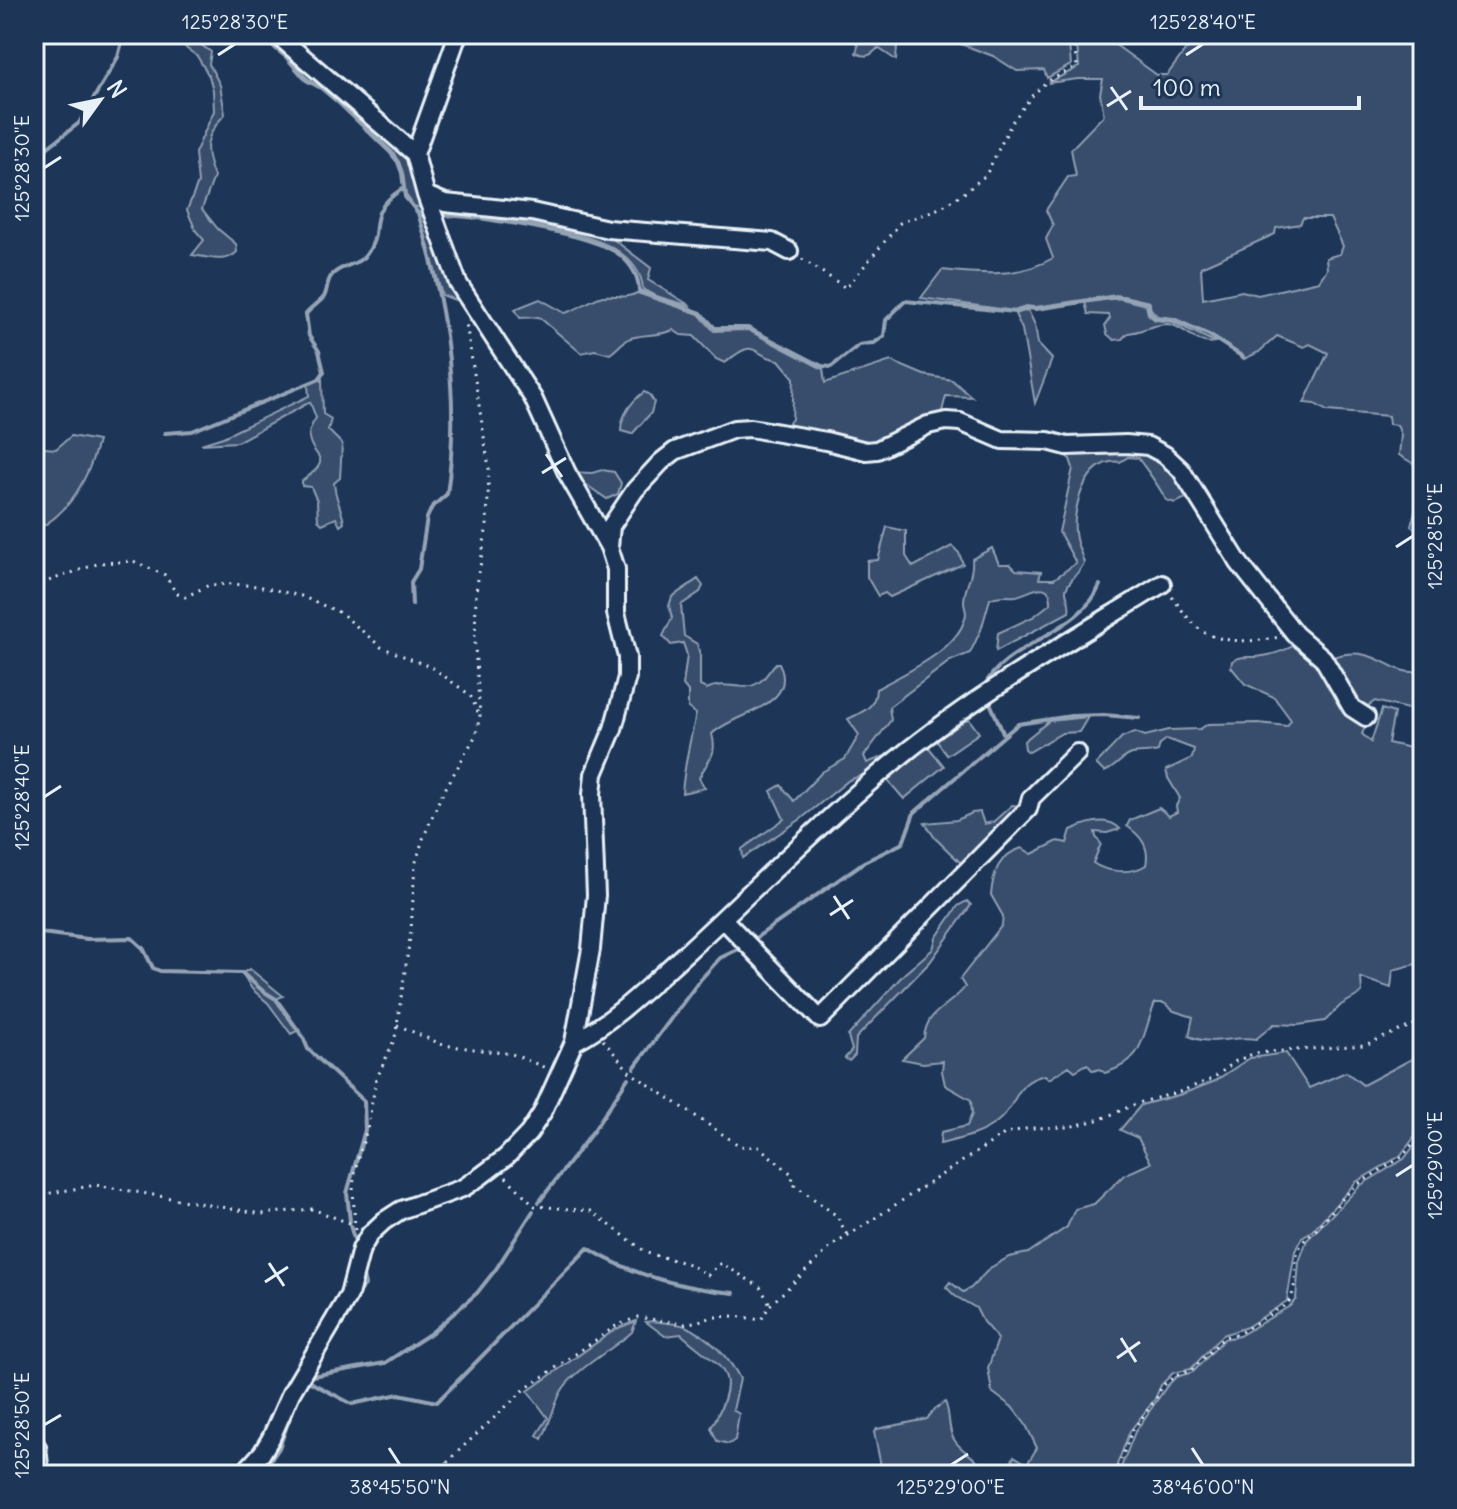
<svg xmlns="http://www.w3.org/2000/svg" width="1457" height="1509" viewBox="0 0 1457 1509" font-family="Delius,sans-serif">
  <rect width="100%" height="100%" fill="#1d3557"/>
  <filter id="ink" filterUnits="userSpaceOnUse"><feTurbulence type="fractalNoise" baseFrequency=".0125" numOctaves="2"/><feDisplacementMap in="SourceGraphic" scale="16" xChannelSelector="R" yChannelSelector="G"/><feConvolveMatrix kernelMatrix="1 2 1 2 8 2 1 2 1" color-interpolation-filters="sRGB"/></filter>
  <g filter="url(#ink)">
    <path fill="#374d6c" stroke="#909fb2" stroke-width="2" fill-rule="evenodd" d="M261 34H268L406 155 418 194 427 210 414 206 406 195 403 174 394 153 341 103 306 77 287 56Z
      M851 34H898L896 60 878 48C870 56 867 58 856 53L858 46Z
      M947 34 1053 36 1068 34 1071 65 1047 78 1044 70 1017 71 993 56 961 44Z
      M1076 34H1097L1106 38 1157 75H1167L1185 51 1204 34H1423V535L1411 526 1417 504 1414 464 1399 455 1401 435 1397 425 1389 424 1388 416 1327 411 1315 404 1304 403 1328 353 1310 344 1304 347 1277 336 1259 352 1244 359 1209 334 1174 318 1157 316 1151 309 1149 302 1116 295 1035 307 1026 306 1015 311 921 298 942 270C980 274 1019 278 1053 258L1046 239 1053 225 1046 210 1068 177 1076 176 1071 149 1104 115 1100 94 1103 79H1078L1048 83 1079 67ZM1303 218H1330L1343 246 1340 254 1326 258 1327 269 1319 281 1258 295 1242 291 1203 299 1201 267 1275 234 1276 228 1300 224Z
      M193 39 211 52 209 64 220 85 225 114C204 137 203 149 214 177L202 209 218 229 236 244 237 252C225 264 209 257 192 255L204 240 196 231 187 210 198 183 195 153 214 111 213 90 209 76 197 56 187 49 182 43Z
      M435 207 519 215 605 233 651 268 648 280 691 306 655 296 643 289C642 271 629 258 615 249 579 228 479 215 436 212Z
      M420 216H429L460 302 442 295Z
      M637 293 699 314 714 331 748 330 823 369 825 383 891 361 924 375 952 380 972 397 946 396 941 415 877 443 785 428 792 419 794 378 779 360C750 356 758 335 725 363L716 359 694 336 681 335 673 330C659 337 638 333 626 340 621 344 616 350 610 354L595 350 581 353 539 317 520 318 515 309 540 299 565 313C578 310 590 299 603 296 616 294 624 300 637 293Z
      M1118 298 1146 305 1148 314 1155 320 1173 322 1215 342C1196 347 1185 325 1167 324 1153 324 1142 332 1128 333L1122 339 1114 340 1107 334 1105 325 1110 318 1109 315 1088 314 1085 302Z
      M1028 310 1035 325 1038 344 1052 359 1035 403 1022 329 1015 314Z
      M322 379 323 414 331 419 328 430 342 444 340 478 334 483C335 498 342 509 344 523L340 526 336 518 322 524 318 520 317 501 311 487 302 486V481C337 456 311 459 309 437 308 430 313 423 316 418L310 402 237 442 201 444 223 437 309 396 308 385Z
      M644 392 649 394 654 402 651 413 632 434 621 431C621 415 632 401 644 392Z
      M71 436 98 441C89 477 70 514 34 531V447L56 449Z
      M1048 445 1128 448 1161 458 1193 495 1175 503 1166 500C1158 484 1148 472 1138 458L1128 457 1120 462C1085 456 1070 513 1076 539 1078 547 1082 555 1084 563 1080 573 1065 583 1066 592 1067 600 1071 602 1069 612L996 651 998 633 1033 617 1051 603C1051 576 1028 594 1016 596 1005 597 1000 594 990 599L981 630 970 653 950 661 889 707 891 720 864 756 867 763 893 753 872 772 849 780 801 819 743 858 742 849 784 819 771 791 781 785 794 801 822 772 845 759 859 735 848 719C864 711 875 708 876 689 905 673 961 649 966 614 966 610 964 606 964 602 964 586 974 577 972 559L992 548 999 564H1010L1016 570 1041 572 1039 579H1054L1076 563 1059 532 1073 468 1070 459Z
      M602 470 614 472 621 483 618 494 607 499 588 486 578 487 570 472 592 473Z
      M887 527 906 531V556L913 567 952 546 959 553 963 564 890 597 885 593 878 596 867 577V561L878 560Z
      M698 579 703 586 700 592 681 605 684 636 697 644 700 655V686L706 689C728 679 742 693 758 683 766 678 769 670 776 663H779C800 707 734 712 712 734 718 756 708 759 699 778L705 788 682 793C684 765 690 741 696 714L688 708V691L683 685 687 655 683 643 671 645 663 636 672 618 669 606 672 597Z
      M1300 642 1368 720 1362 734 1371 742 1382 709 1394 713 1388 743 1410 748 1416 711 1375 701 1368 706 1354 699 1330 658C1379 641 1388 679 1423 671V962L1393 970 1391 988 1361 978 1362 993 1341 1005 1325 1021 1298 1025 1274 1024 1256 1039C1232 1035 1213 1047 1189 1036L1193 1017 1174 1011 1164 1003H1155C1141 1037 1146 1060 1105 1073L1099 1069 1093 1071 1087 1064 1075 1071 1069 1066 1049 1079 1045 1075C1013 1082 1019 1104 998 1121 981 1135 960 1139 940 1144L941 1132 967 1126 972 1114 971 1100 945 1085 942 1071 943 1061 923 1063 902 1059 924 1038C926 1010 951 1006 965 987L960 979 1002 925 1003 916 991 895C993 872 999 855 1022 848L1032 854 1058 841 1067 843 1071 830C1086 823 1108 815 1120 829L1107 833 1095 832 1096 837 1101 844 1093 863C1107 873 1132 874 1146 865 1150 847 1141 836 1127 826L1130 820 1159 808 1169 816 1177 812 1176 806 1180 798 1168 778 1166 770 1192 758 1194 749 1167 739 1160 744 1158 751C1149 754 1140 752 1132 754 1120 758 1115 769 1104 772L1096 764 1122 737 1135 732 1145 736 1169 730 1200 729 1208 724 1258 723 1287 726 1291 720 1274 697 1245 684 1231 667 1232 661C1241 656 1247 657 1257 657 1274 655 1286 651 1300 642Z
      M966 715 979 733 947 755 934 737Z
      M1088 717 1079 732 1062 733 1029 752 1025 749 1024 741 1049 721Z
      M926 744 944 766 904 799 884 776Z
      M1012 805 1020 806 966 868 935 838 925 823 957 820 972 813 980 812 984 824 993 822Z
      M967 901 971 905 930 962 856 1038 855 1055 849 1061 845 1058 852 1050 848 1036 904 974 933 949 936 938 958 906Z
      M250 969 283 996 276 999 297 1031 291 1034 268 1003 252 989 242 973Z
      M1286 1053 1309 1088 1346 1072 1363 1085 1423 1053V1126L1400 1156 1356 1182 1312 1231 1302 1237 1295 1251 1287 1301 1247 1327 1222 1335 1191 1369 1173 1373 1161 1385 1155 1399 1130 1431 1113 1475H1011L1009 1468 1014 1456 1027 1464 1037 1448 1026 1425 1012 1407 992 1392 988 1368 998 1339 983 1322 976 1308 955 1296 946 1287 950 1282 963 1292 971 1288 990 1268 1009 1257 1028 1253 1067 1227 1075 1209 1094 1204 1124 1175 1151 1163 1138 1138 1120 1130 1141 1105 1182 1094 1213 1082 1250 1058Z
      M1423 1134V1475H1118L1135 1432 1167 1386 1176 1377 1193 1372 1224 1339 1239 1336 1290 1306 1296 1299 1299 1262 1307 1240 1361 1185 1404 1159Z
      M636 1321 632 1332C613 1349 571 1372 561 1392 553 1407 550 1424 542 1439L537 1435 548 1418 528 1391 616 1329Z
      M653 1321C663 1323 676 1323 685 1326 707 1335 730 1358 740 1379L733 1410 739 1414 735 1440 729 1444 717 1441 711 1428C744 1368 722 1371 681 1334L665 1336 646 1322Z
      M945 1402C951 1414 947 1431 955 1441 963 1453 977 1456 982 1470L980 1475H887L882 1471 874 1432 877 1429 927 1419 935 1409Z"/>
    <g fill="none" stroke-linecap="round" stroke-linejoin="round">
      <path stroke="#95a4b5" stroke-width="4" d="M258 34 286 57 306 80 321 88 340 104 390 152 398 162 402 173 405 197 418 213 425 214
        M34 158 79 123 118 57 122 42 121 34
        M440 215C477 216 592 233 620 255 632 265 639 276 639 291L701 313 715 328H748L822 366 831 367 859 345 874 343 884 336 886 320 905 301 1015 312 1027 308 1036 309 1110 298 1123 297 1149 303V311L1155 318 1174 320 1209 335 1243 357
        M165 433 192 431 319 379 324 372 319 351 309 336 306 314C311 308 319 303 324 297 328 290 326 280 333 274 341 265 356 266 365 256 387 229 361 216 402 189
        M412 605 411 582 419 569 427 518 432 507 447 494C461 399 446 304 418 213
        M984 687C1002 645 1082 632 1100 585
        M988 698 1004 735
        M34 932 87 939 132 938 143 948 153 968 160 971 242 973 263 991 276 999 303 1037 308 1049 364 1101 365 1130 347 1193 350 1221
        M750 942 864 862 903 843 914 813 1018 724 1071 716 1104 715 1139 718
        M634 1068 700 980 720 958 743 947
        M539 1202 594 1130 628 1078
        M350 1225 356 1246
        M356 1295 365 1285 362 1272
        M327 1347 349 1314 353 1303
        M308 1381 352 1404 399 1394 437 1402 588 1248C632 1276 683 1288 734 1293
        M307 1382 312 1376 385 1363 431 1333 477 1293 496 1269 533 1211
        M260 1475 279 1448 292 1411"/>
      <g stroke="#e8f1f8" stroke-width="22">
        <path id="minor" d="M276 34 415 154
          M426 195 445 203 532 212 608 229 772 242 789 251
          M609 547 611 526 635 490 661 462 675 451 734 429 750 428 826 441 866 451 877 450 928 425 946 421 960 422 1002 440 1048 441 1067 446 1126 444 1148 446 1165 455 1181 470 1239 563 1295 634 1323 658 1352 708 1366 717
          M723 919 820 1019 1028 809 1031 798 1077 753
          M574 1042C616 1020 652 983 688 951 753 891 816 827 884 770 969 698 1067 643 1162 584
          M34 1443 37 1447 40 1475
          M242 1475 262 1453 271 1438 291 1393 349 1295 361 1249 370 1234 384 1221 401 1210 463 1188 481 1176 506 1157 529 1133 542 1113 574 1042 591 949 596 895 592 794 594 774 613 729 627 677V657L616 613V569L609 547 567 473 533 398 458 283 426 195 415 154 458 34"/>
      </g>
      <path stroke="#e8f1f8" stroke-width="3" stroke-dasharray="2 6" stroke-linecap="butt" d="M802 259 846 288 900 223 940 208 964 193 986 175 1012 122 1032 96 1046 82 1077 66 1072 34
        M34 586 100 563 133 561 165 575 176 593 185 597 209 585 232 584 258 586 301 596 341 613 381 647 433 668 470 695 478 712
        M1172 597C1181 608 1190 623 1202 631 1222 644 1257 642 1279 637
        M397 1025 443 1045 512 1054 546 1068
        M603 1040 630 1072 740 1146 759 1147 793 1175 792 1183 837 1216 847 1235
        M506 1177 535 1206 591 1211 647 1253 689 1264 708 1275 721 1263 760 1287 770 1304
        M34 1196 96 1185 262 1214 312 1209 352 1224
        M355 1230 353 1186 357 1162 368 1126 376 1080 395 1038 411 931 415 865 423 839 440 798 476 735 480 715 475 647 476 591 487 525 489 468 466 323
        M437 1475 450 1459 525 1389 616 1326 638 1317 685 1324 715 1317 735 1316 761 1320 770 1305 832 1246 1006 1133 1030 1128 1069 1127 1101 1119 1138 1103 1179 1092 1212 1079 1236 1061 1255 1053 1365 1045 1423 1021
        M1115 1475 1132 1431 1156 1399 1162 1386 1175 1376 1192 1370 1224 1337 1238 1334 1287 1304C1304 1283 1284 1252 1313 1233L1344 1197 1358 1184 1402 1157 1423 1131"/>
      <use href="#minor" stroke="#1d3557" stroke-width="16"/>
    </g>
  </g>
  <path fill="none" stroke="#e8f1f8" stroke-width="3" d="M218 55 235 44M1186 55 1203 44M1111 87 1127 110M1107 106 1131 91M44 168 61 157M546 454 562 477M542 473 566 458M1396 547 1413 536M44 797 61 786M834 896 849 919M830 915 853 900M1396 1176 1413 1165M269 1263 284 1286M265 1282 288 1267M1121 1338 1136 1362M1117 1358 1140 1342M44 1425 61 1415M389 1448 400 1465M1192 1448 1203 1465M951 1465 968 1454"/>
  <rect width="1457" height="1509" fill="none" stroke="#1d3557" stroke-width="88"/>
  <g transform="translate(100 100) rotate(57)" stroke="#1d3557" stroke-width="6" paint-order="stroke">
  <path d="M0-6L14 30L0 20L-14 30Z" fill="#e8f1f8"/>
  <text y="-12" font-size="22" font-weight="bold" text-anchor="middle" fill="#e8f1f8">N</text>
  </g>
  <path d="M1141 96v12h218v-12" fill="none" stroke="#e8f1f8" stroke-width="4"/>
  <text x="1153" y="96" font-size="24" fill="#e8f1f8" stroke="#1d3557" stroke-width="6" paint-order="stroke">100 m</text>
  <rect x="44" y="44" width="1369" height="1421" fill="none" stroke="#e8f1f8" stroke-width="3"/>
  <g font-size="20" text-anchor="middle" fill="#e8f1f8">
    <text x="235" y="29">125°28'30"E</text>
    <text x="1203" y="29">125°28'40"E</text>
    <text transform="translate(22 168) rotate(-90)" y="7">125°28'30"E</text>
    <text transform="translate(1435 536) rotate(-90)" y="7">125°28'50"E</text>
    <text transform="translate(22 797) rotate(-90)" y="7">125°28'40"E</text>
    <text transform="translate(1435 1165) rotate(-90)" y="7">125°29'00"E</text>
    <text transform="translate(22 1425) rotate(-90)" y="7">125°28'50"E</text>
    <text x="400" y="1494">38°45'50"N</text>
    <text x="951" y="1494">125°29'00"E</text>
    <text x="1203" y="1494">38°46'00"N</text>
  </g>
</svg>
